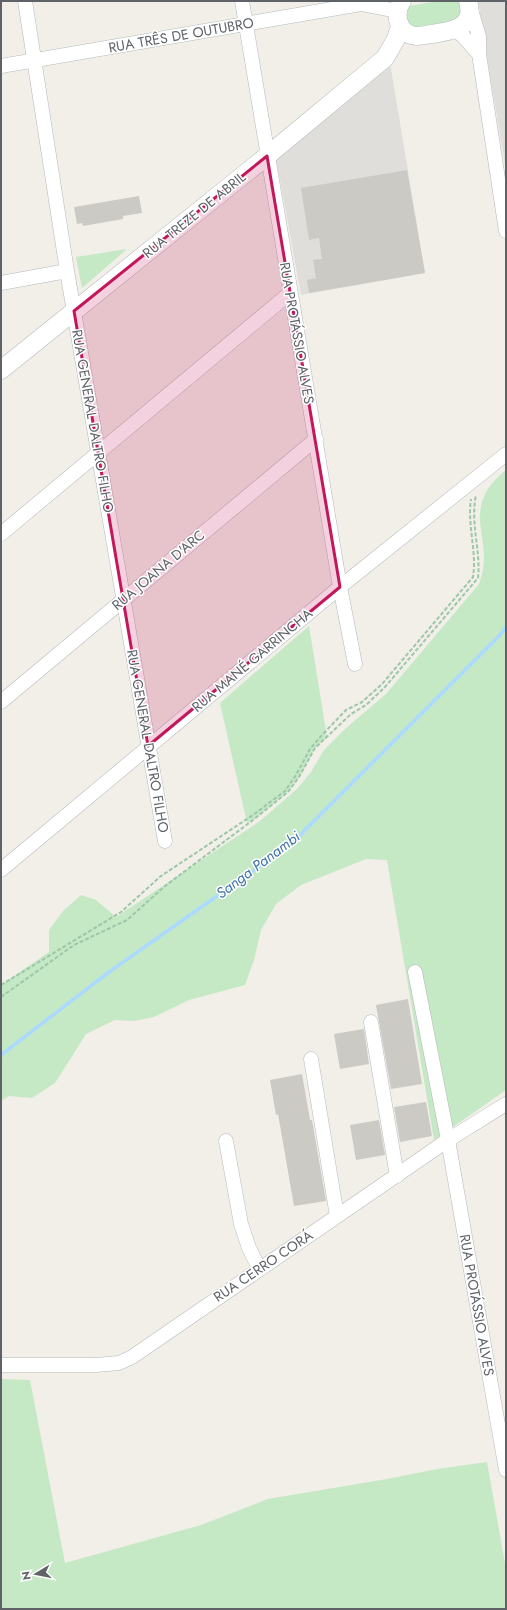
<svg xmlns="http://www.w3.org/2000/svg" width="507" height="1610" viewBox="0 0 507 1610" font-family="Jost,sans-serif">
  <rect width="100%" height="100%" fill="#f1efe8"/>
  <path fill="#e0deda" d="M478 1H506V171Z
    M390 63 425 273 301 295 276 158Z"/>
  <path fill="#c5e8c5" d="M437 1H458C463 7 463 14 459 21L415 33 405 27 407 9 410 6Z
    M127 249 82 288 76 257Z
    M506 470V1090L434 1140 387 860 366 859 301 885 276 904 261 930 254 960 245 985 189 1000 154 1017 134 1021 115 1020 86 1034 55 1083 32 1098 9 1096 1 1101V985L49 952V930L63 911 81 895 96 900 116 917 260 821 297 789 311 772 324 750 345 729 386 694 479 584C497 539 456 510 506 470Z
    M309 626 327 737 315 748 299 777 288 792 253 820 247 823 220 703Z
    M1 1379 30 1380 65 1563 201 1525 268 1499 387 1479 437 1469 487 1462 506 1569V1609H1Z"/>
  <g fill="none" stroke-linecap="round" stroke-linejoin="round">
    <path stroke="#aadaff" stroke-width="3.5" d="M1 1055 109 972 291 844 500 635 506 627"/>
  </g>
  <path fill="#cccac5" d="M407 170 425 273 309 293 307 280 316 278 313 260 322 259 319 238 309 240 301 188Z
    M139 196 142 213 123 216V219L83 226 82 223 77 224 74 207Z
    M408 999 422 1084 391 1089 376 1005Z
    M364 1029 369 1064 340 1069 334 1034Z
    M302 1074 310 1120H312L326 1201 294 1206 278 1114 276 1115 270 1080Z
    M426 1102 432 1136 400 1142 394 1107Z
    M379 1120 385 1155 356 1160 350 1125Z"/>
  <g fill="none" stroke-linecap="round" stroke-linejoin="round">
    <g stroke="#b5b8bc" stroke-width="15">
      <path id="minor" d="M25 1 67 271 165 841
        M242 1 340 587 355 664
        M361 4 397 11
        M470 7 479 36V54L506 231
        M455 30 463 36 479 54
        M1 66 361 4 368 1
        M1 283 67 271
        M1 534 290 293
        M1 702 316 439
        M1 870 340 587 506 454
        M415 972 448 1140 506 1470
        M371 1022 397 1176
        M311 1059 337 1216
        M226 1141 241 1224 249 1248 259 1268
        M1 1365H96L119 1363 132 1357 448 1140 506 1104"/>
    </g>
    <g stroke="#b5b8bc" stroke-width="19">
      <path id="tertiary" d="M402 1C393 14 398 35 417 36 423 36 431 34 438 33 457 30 475 25 468 1
        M1 370 267 156 385 58 396 39 400 26"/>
    </g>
    <path stroke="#9cc7a9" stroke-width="2" stroke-dasharray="4 2" stroke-linecap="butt" d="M1 985 121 912 161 876 253 815 285 791 296 775 310 749 322 735 346 710 362 702 382 684 473 577C477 551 467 525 471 499
      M1 997 74 945 127 920 165 886 253 820 288 792 299 777 315 748 351 714 366 705 385 687 478 578C481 550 470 524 476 495"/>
    <use href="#minor" stroke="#fff" stroke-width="14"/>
    <use href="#tertiary" stroke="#fff" stroke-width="18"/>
  </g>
  <path fill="#c2185b" fill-opacity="0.2" stroke="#c2185b" stroke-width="3" stroke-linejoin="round" d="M267 156 340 587 148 746 74 311Z"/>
  <g text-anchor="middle" stroke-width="3" stroke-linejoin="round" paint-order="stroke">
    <g font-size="14" fill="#5f6368" stroke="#fff">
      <text transform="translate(181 35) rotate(-10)" y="5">RUA TRÊS DE OUTUBRO</text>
      <text transform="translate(194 215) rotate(-39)" y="5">RUA TREZE DE ABRIL</text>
      <text transform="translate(297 333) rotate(80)" y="5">RUA PROTÁSSIO ALVES</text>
      <text transform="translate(93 421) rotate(80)" y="5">RUA GENERAL DALTRO FILHO</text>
      <text transform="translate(158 570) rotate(-40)" y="5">RUA JOANA D'ARC</text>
      <text transform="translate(252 660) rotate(-40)" y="5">RUA MANÉ GARRINCHA</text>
      <text transform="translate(148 741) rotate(80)" y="5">RUA GENERAL DALTRO FILHO</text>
      <text transform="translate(263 1266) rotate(-34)" y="5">RUA CERRO CORÁ</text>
      <text transform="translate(477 1305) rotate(80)" y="5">RUA PROTÁSSIO ALVES</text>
    </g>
    <g font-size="15" font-style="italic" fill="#4174aa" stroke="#fff">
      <text transform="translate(258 865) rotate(-37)" y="5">Sanga Panambi</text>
    </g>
  </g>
  <rect width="507" height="1610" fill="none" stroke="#5f6368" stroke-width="4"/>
  <g transform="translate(36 1574) rotate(260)" stroke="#ffffff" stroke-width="3" paint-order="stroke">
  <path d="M0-3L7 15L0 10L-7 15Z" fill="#5f6368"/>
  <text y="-6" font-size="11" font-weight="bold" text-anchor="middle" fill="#5f6368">N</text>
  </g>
</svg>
